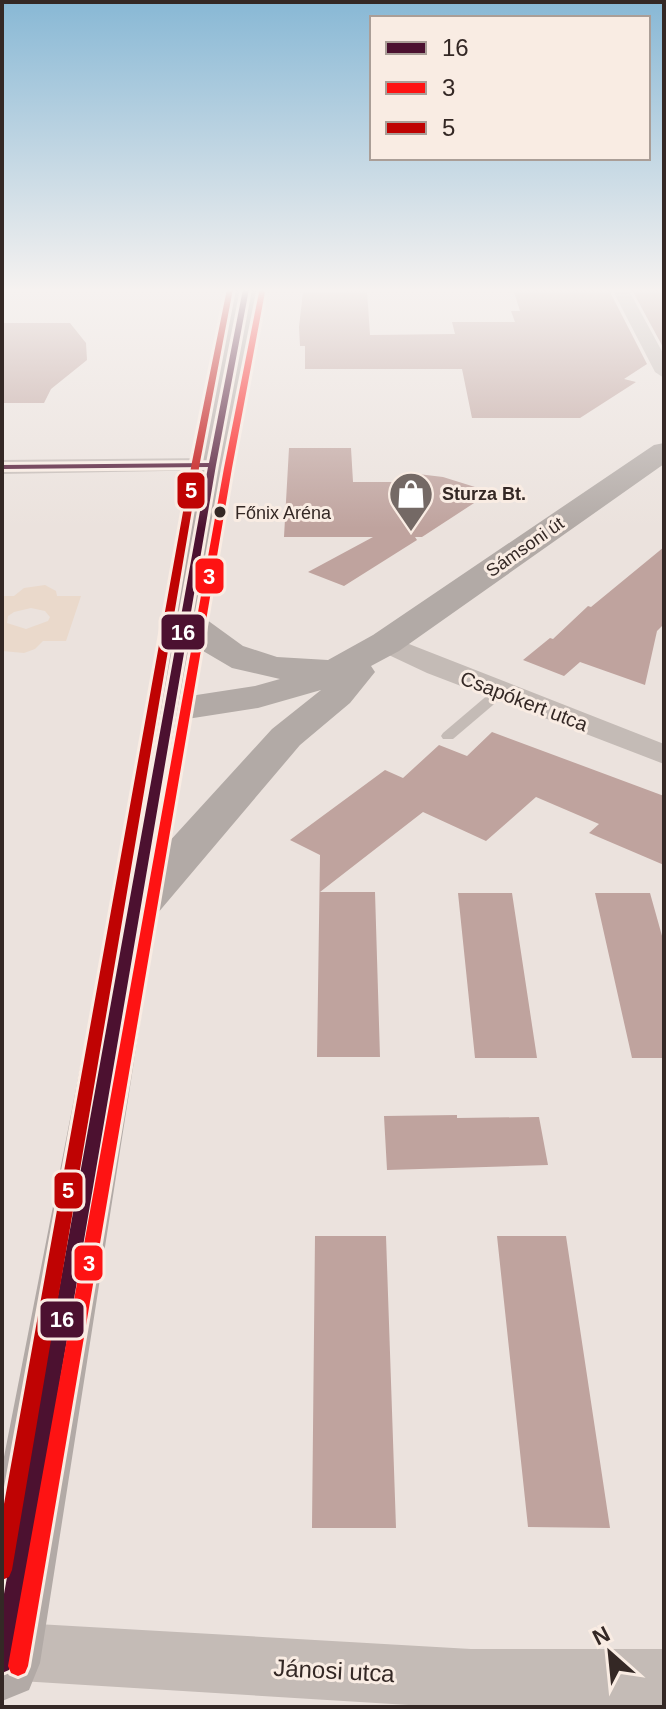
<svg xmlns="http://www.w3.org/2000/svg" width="666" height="1709" viewBox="0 0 666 1709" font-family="Helvetica,sans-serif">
  <rect width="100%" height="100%" fill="#ebe2dd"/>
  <path fill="#ead9cb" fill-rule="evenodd" d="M45 585 56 591 57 596H81L66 641H43L35 649 24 653 2 651V596H14L24 588ZM31 608 45 611 50 617 48 621 26 629 7 623 8 616 14 612Z"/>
  <path fill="#bfa39e" d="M513 289 609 290 647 364 624 379 636 382 580 418H472L462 369H305V346H300L299 327 303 292 367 291 370 335 455 334 452 322H515L511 311H520Z
    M632 290H664V349Z
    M2 323H70L86 343 87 360 51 389 44 403H2Z
    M289 448H351L353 482H418V474L443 477 491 492 422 537H415L417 540 344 586 308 572 373 537H284Z
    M664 547V624L657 631 645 685 580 662 564 676 523 660 550 638 553 639 588 606 591 607Z
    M492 732 664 796V865L589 833 599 824 536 797 486 841 423 812 320 892H375L380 1057H317L320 855 290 840 385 770 403 778 439 745 467 756Z
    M458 893H512L537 1058H475Z
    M595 893H650L664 943V1058H632Z
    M457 1115V1118L539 1117 548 1165 387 1170 384 1116Z
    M315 1236H386L396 1528H312Z
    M497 1236H566L610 1528 528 1527Z"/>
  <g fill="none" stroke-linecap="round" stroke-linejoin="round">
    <path fill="#c4bbb6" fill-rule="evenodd" d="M501 687 506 688V694L453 739H443L441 736 443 733 496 688Z"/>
    <path fill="#c4bbb6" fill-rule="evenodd" d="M612 289H628L664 355V378L655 372Z
      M212 458 220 460 223 465 220 470 2 474V460Z
      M386 635 664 744V764L427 673 376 649 372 643 376 637Z
      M2 1622 471 1649H664V1707H441L4 1680Z"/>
    <path fill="#b2aaa6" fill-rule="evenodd" d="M236 289H257L203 617 243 646 277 657 328 660 373 635 654 445 664 443V464L399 651 371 666 375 672 350 703 300 745 157 914 40 1663 29 1690 2 1701V1467L198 465ZM198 648 232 668 280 679 255 686 190 696ZM321 690 272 729 167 844 187 719 258 708Z"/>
    <g stroke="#f9ece3" stroke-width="6">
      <path id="bus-1" d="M243 289H249L216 465 12 1663 9 1670 2 1673V1605L208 467 2 469V465L209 463Z"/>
    </g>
    <g stroke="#f9ece3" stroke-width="6">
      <path id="bus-2" d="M262 290 265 292 232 468 28 1666 25 1673 18 1676 11 1673 8 1666 224 468 259 292Z"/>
    </g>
    <g stroke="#f9ece3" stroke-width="6">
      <path id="bus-3" d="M227 289H233L200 462 12 1570 9 1577 2 1580V1515L192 462Z"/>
    </g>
    <use href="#bus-1" fill="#4c1130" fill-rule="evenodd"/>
    <use href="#bus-2" fill="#fe1313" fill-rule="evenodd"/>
    <use href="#bus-3" fill="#bf0303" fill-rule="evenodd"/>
  </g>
  <linearGradient id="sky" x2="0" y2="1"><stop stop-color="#88b8d5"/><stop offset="0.55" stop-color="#f6f2f0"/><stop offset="1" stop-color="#f6f2f0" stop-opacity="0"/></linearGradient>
  <rect width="666" height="528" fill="url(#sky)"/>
  <defs>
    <g id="shop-pin" transform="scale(2.3)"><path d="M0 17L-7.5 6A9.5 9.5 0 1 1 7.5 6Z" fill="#746965" stroke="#f9ece3"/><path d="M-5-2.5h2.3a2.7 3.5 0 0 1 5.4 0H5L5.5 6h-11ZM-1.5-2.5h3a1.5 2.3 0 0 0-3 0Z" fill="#fff"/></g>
  </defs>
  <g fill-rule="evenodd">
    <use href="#shop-pin" x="411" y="494"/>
  </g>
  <circle fill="#342825" stroke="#f9ece3" stroke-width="3" cx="220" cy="512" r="7"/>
  <g text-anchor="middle" stroke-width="6" stroke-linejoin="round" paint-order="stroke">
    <g font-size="18" font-weight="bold" fill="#342825" stroke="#f9ece3" text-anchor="start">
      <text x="442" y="500">Sturza Bt.</text>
    </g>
    <g font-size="18" fill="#342825" stroke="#f9ece3" text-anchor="start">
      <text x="235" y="519">Főnix Aréna</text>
    </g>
    <g font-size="18" fill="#342825" stroke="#f9ece3">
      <text transform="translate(525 547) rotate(-35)" y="6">Sámsoni út</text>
    </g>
    <g font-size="20" fill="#342825" stroke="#f9ece3">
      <text transform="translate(524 701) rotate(21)" y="7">Csapókert utca</text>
    </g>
    <g font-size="24" fill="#342825" stroke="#f9ece3">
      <text transform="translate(334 1671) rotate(3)" y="8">Jánosi utca</text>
    </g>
  </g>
  <g stroke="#f9ece3" stroke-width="3">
    <rect x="176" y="471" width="30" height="39" rx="8" fill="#bf0303"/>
    <rect x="194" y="557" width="31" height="38" rx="8" fill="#fe1313"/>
    <rect x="160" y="613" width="46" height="38" rx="8" fill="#4c1130"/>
    <rect x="53" y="1171" width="31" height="39" rx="8" fill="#bf0303"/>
    <rect x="73" y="1244" width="31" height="38" rx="8" fill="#fe1313"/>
    <rect x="39" y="1300" width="46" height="39" rx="8" fill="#4c1130"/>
  </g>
  <g font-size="22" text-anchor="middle" font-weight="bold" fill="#fff">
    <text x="191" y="498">5</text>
    <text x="209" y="584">3</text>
    <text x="183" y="640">16</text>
    <text x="68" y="1198">5</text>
    <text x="89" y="1271">3</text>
    <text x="62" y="1327">16</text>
  </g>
  <rect width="666" height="1709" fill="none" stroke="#342825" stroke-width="8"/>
  <rect x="370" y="16" width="280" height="144" fill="#f9ece3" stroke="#aa9e97" stroke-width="2"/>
  <rect x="386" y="42" width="40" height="12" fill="#4c1130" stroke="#aa9e97" stroke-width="2"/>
  <text x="442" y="56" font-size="24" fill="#342825">16</text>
  <rect x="386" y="82" width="40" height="12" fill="#fe1313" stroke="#aa9e97" stroke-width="2"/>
  <text x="442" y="96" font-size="24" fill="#342825">3</text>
  <rect x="386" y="122" width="40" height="12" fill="#bf0303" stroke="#aa9e97" stroke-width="2"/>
  <text x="442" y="136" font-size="24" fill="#342825">5</text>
  <g transform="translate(610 1653) rotate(333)" stroke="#f9ece3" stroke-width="6" paint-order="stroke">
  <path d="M0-6L14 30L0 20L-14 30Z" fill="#342825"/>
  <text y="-12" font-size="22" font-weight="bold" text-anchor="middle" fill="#342825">N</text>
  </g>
</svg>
